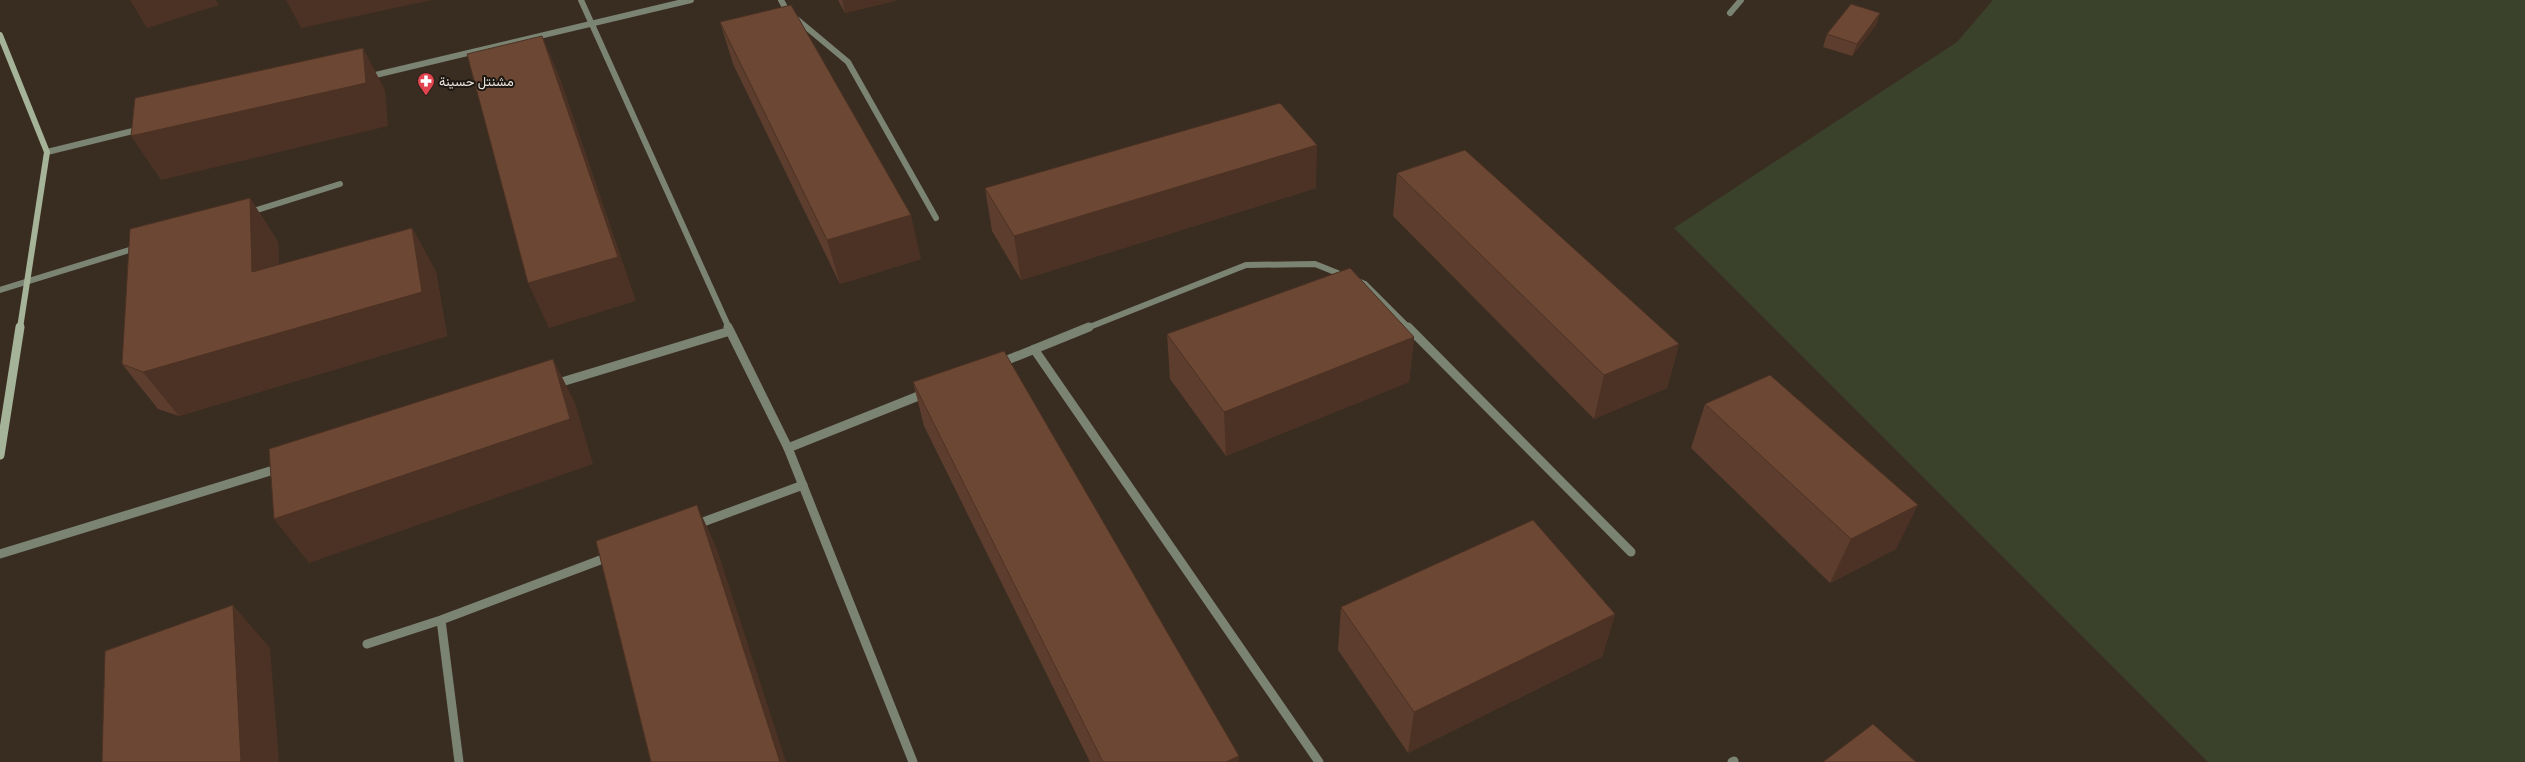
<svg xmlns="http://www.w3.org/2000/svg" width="2525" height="762" viewBox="0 0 2525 762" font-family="Figtree,Vazirmatn,sans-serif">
  <rect width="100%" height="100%" fill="#392d21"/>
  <path fill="#3b422c" d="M1993 0H2525V762H2208L1674 228 1957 42Z"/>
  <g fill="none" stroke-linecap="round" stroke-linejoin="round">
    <path stroke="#7b8373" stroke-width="6" d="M781 0 787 11 848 62 936 218
      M247 213 340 184
      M0 290 139 247
      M1087 328 1246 265 1315 264 1365 284 1409 328"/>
    <path stroke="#7b8373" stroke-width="9" d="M1408 327 1631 552
      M1034 349 1319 762
      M1000 363 1089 327
      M788 448 926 393
      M695 525 803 485
      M441 620 459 762
      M367 644 441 620 611 556"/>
    <path stroke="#7b8373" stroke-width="6" d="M581 0 729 328
      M1730 13 1741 0"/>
    <path stroke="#7b8373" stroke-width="9" d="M728 327 730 331
      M555 384 730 331 788 448 913 762
      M0 554 280 468
      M1732 762 1734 761"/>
    <path stroke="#7b8373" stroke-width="6" d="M367 77 691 0
      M47 152 141 129"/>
    <path stroke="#a5b398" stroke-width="6" d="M0 35 47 152 20 328"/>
    <path stroke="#a5b398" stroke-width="9" d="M0 455 20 327"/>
  </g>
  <path fill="#5d3d2d" d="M838 0H898L845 13Z
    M1880 13 1876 25 1852 56 1823 47 1827 34Z
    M720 22 921 259 840 284 733 64Z
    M1397 173 1679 344 1667 388 1594 419 1393 216Z
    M985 188H1316L1021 280 992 231Z
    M250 198 278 242 279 265 412 228 436 272 447 336 179 416 158 409 122 364Z
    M1167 334 1414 337 1409 382 1226 456 1170 379Z
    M913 382 1239 756V762H1090L924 426Z
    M1705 404 1896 549 1830 583 1691 448Z
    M1341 607 1615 614 1602 657 1408 753 1338 650Z"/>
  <path fill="#4c3224" d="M130 0H216L219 5 147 28Z
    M286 0H432L301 28Z
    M842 0H898L845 13Z
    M1880 13 1876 25 1852 56 1857 44Z
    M542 36 560 78 636 301 549 328 528 283Z
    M363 48 385 90 388 126 161 180 131 136Z
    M1317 145 1316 188 1021 280 1014 236Z
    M250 198 278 242 282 316 252 272Z
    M911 215 921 259 840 284 827 240Z
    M412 228 436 272 447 336 179 416 143 372Z
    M1414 337 1409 382 1226 456 1224 412Z
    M1679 344 1667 388 1594 419 1604 375Z
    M553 359 575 403 593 464 309 563 274 519Z
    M697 505 717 549 786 762H780Z
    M1918 505 1896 549 1830 583 1851 539Z
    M233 605 270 648 279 762H241Z
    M1615 614 1602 657 1408 753 1414 712Z
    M1239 756V762H1226Z"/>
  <path fill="#6c4734" stroke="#4c3224" d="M1851 4 1880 13 1857 44 1827 34Z
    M791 5 911 215 827 240 720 22Z
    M542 36 618 257 528 283 467 54Z
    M363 48 366 83 131 136 135 98Z
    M1280 103 1317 145 1014 236 985 188Z
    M1465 150 1679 344 1604 375 1397 173Z
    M250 198 252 272 412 228 422 292 143 372 122 364 130 229Z
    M1350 268 1414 337 1224 412 1167 334Z
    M1004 351 1239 756 1226 762H1103L913 382Z
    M553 359 570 419 274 519 269 449Z
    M1770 375 1918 505 1851 539 1705 404Z
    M697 505 780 762H651L596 541Z
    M1533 520 1615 614 1414 712 1341 607Z
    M233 605 241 762H102L105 651Z
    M1873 724 1916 762H1823Z"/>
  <defs>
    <g id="pharmacy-pin" transform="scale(0.9)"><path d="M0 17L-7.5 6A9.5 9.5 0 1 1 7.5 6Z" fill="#e0444e" stroke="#1c1711"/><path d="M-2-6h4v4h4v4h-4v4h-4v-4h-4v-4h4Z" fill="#fff"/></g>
  </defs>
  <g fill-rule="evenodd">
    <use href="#pharmacy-pin" x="426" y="81"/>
  </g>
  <g text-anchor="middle" stroke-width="4" stroke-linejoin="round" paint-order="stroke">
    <g font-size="13" fill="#ede5dd" stroke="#1c1711" text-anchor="start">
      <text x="439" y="86">مشنتل حسينة</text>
    </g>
  </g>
</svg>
